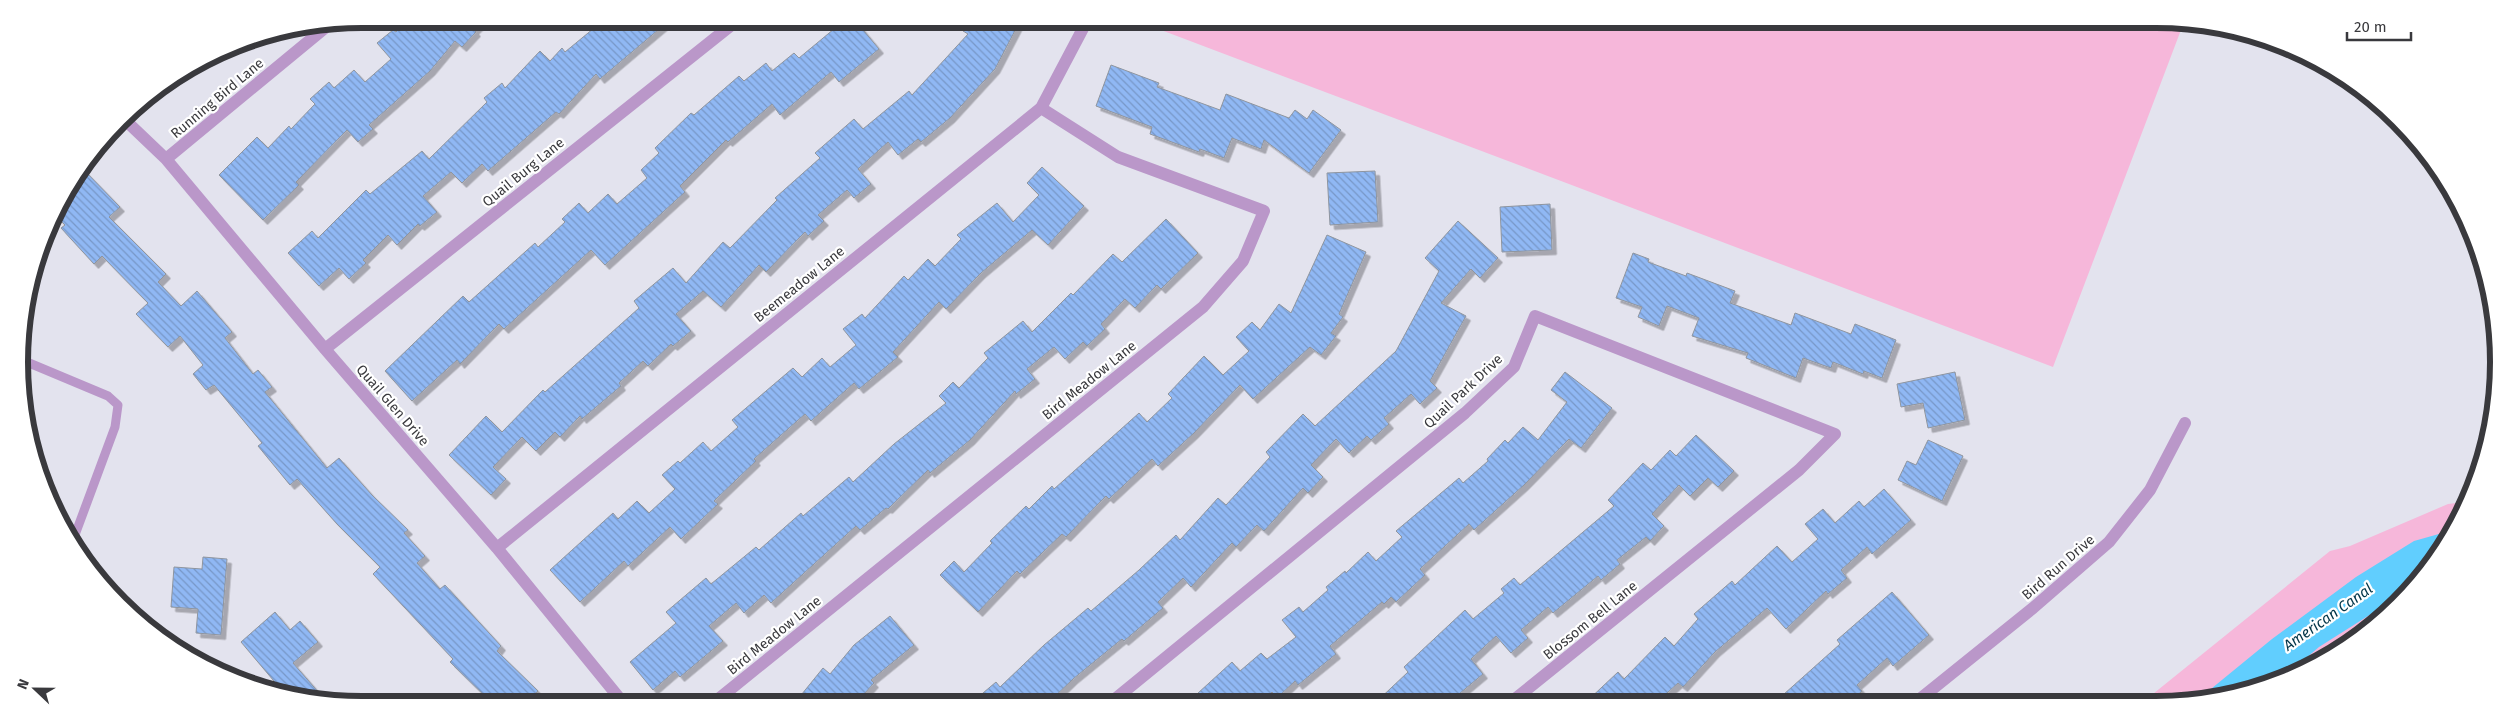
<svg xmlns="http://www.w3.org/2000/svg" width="2517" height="724" viewBox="0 0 2517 724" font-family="'Fira Sans',sans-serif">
  <defs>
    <pattern id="building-back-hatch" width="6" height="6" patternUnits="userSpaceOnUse" patternTransform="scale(1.25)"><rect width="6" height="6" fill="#90b8f4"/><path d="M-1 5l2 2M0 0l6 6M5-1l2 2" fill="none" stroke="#7797c7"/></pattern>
    <filter id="shadow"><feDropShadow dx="4.5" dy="4.5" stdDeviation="0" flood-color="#0004"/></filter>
  </defs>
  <rect width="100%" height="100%" fill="#e3e3ee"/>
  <path fill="#f6b7da" d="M1132 19H2155L2184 22 2053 367Z
    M2464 502 2452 533 2398 605 2307 670 2200 702H2143L2330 551 2350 546 2448 504Z"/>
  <path fill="#61cefe" d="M2453 530 2409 590 2319 647 2285 676 2195 702 2272 639 2356 577 2414 541Z"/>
  <path fill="url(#building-back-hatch)" stroke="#8f959e" filter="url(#shadow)" d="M408 19H486L474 30 476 32 462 47 455 41 430 71 369 125 373 129 358 142 347 130 296 182 299 185 263 220 219 175 257 137 268 148 289 126 291 129 315 104 310 99 329 82 334 88 354 70 365 82 391 59 377 43 393 30 396 32Z
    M605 19H671L600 79 596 74 559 114 556 112 488 171 482 164 462 183 451 172 423 196 437 212 420 226 418 224 397 245 388 235 363 260 366 263 349 279 339 268 319 286 288 253 312 231 318 238 366 190 370 194 422 151 429 159 487 102 484 98 502 83 505 88 540 51 550 61 562 48 565 52Z
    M846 19H854L879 49 839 82 831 72 780 115 772 104 728 142 726 140 680 186 685 192 605 265 591 250 504 329 499 324 460 364 457 360 412 401 385 371 463 296 469 302 535 243 538 247 565 222 562 219 579 203 588 213 608 194 617 204 647 178 641 170 659 153 655 148 691 113 694 115 739 76 744 81 766 63 772 71 794 53 799 58Z
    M970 19H1021L995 69 950 118 921 142 918 139 898 155 888 142 858 169 871 184 854 198 847 190 818 215 824 221 808 236 805 232 766 272 759 265 721 307 703 291 676 314 691 331 673 346 671 344 648 366 643 361 619 383 621 386 582 419 580 416 560 437 555 432 536 451 522 437 493 467 506 479 491 495 449 455 486 416 502 432 543 390 545 392 639 308 634 301 673 268 686 283 723 242 730 248 777 200 775 198 820 158 815 153 854 119 863 129 909 91 912 95 968 34 963 31Z
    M1111 65 1159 83 1157 87 1220 110 1226 94 1289 118 1295 110 1307 119 1313 110 1341 130 1309 173 1264 140 1261 149 1232 138 1224 158 1200 149 1199 152 1150 134 1152 127 1096 106Z
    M81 167 120 207 109 217 166 274 158 282 181 306 197 291 232 332 225 338 253 374 258 370 272 387 265 392 327 468 339 458 372 495 408 530 404 533 425 556 417 563 440 589 445 585 501 646 497 651 538 691 523 705H494L450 662 453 659 373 574 380 567 337 524 297 479 290 485 258 446 262 443 214 385 206 390 193 374 203 365 180 336 168 347 136 314 148 303 102 256 94 264 61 228 65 225 53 213Z
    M1042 167 1084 206 1048 245 1032 230 981 273 946 309 939 302 893 352 898 357 859 389 854 383 811 421 805 414 754 459 756 461 714 501 718 504 681 539 670 527 628 566 624 561 580 602 550 570 613 513 618 519 637 501 649 513 675 489 662 475 678 461 680 463 703 442 711 451 738 427 732 420 793 368 802 377 822 358 830 367 856 345 843 329 862 314 865 318 904 276 908 280 928 259 935 266 961 239 957 235 997 203 1013 222 1039 195 1027 183Z
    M1375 171 1378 222 1330 225 1327 173Z
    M1550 204 1552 250 1502 252 1500 207Z
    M1166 219 1198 253 1161 289 1157 285 1135 308 1125 299 1101 324 1105 329 1087 346 1083 342 1065 359 1054 347 1027 369 1035 379 1016 394 1015 391 970 440 930 473 928 470 888 509 886 508 860 530 856 526 771 603 764 595 744 613 736 603 709 626 723 641 680 677 675 671 653 690 630 662 676 623 666 612 706 578 711 584 756 547 759 550 801 513 803 516 849 477 853 482 894 444 946 403 939 396 953 382 959 388 988 358 984 353 1023 321 1032 332 1071 293 1073 295 1113 254 1122 262Z
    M1458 221 1498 258 1480 278 1471 269 1441 303 1466 316 1430 381 1437 388 1420 404 1411 394 1384 418 1389 424 1371 440 1367 436 1349 453 1336 439 1311 465 1323 477 1308 493 1303 488 1264 531 1257 525 1236 547 1232 543 1191 587 1183 578 1158 602 1163 608 1124 641 1122 639 1073 679 1047 704H970L996 682 1000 687 1044 645 1088 608 1091 611 1139 570 1176 535 1180 540 1218 498 1226 505 1270 457 1266 452 1303 414 1315 426 1396 351 1439 271 1425 258Z
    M1327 235 1366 252 1339 314 1343 317 1331 333 1336 336 1321 355 1310 347 1253 399 1240 385 1194 433 1158 466 1152 459 1109 499 1106 496 1066 537 1062 534 1020 574 1017 571 978 612 940 575 954 561 964 572 992 543 990 541 1026 506 1029 509 1052 486 1054 489 1139 413 1147 422 1172 398 1168 394 1204 356 1223 375 1249 351 1236 337 1252 322 1260 330 1279 304 1291 313Z
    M1633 253 1649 259 1648 262 1686 276 1687 273 1735 291 1730 303 1791 325 1795 313 1851 334 1855 324 1896 340 1882 378 1864 371 1863 374 1833 362 1831 368 1803 358 1796 378 1746 358 1748 353 1692 336 1699 318 1667 306 1659 326 1638 317 1642 307 1616 298Z
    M1565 372 1612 408 1581 448 1569 439 1524 485 1474 530 1469 524 1420 569 1425 575 1396 602 1391 597 1384 604 1382 602 1330 646 1336 654 1298 685 1295 681 1277 698 1272 692 1260 704H1186L1232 662 1240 671 1261 653 1267 659 1296 637 1282 620 1299 607 1303 612 1328 590 1326 587 1345 571 1346 573 1368 552 1376 561 1402 537 1396 531 1459 478 1463 483 1488 461 1487 459 1505 440 1508 443 1523 427 1538 440 1567 402 1551 390Z
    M1955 372 1965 420 1928 428 1923 403 1901 407 1897 384Z
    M1696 435 1734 471 1718 487 1708 478 1690 496 1679 485 1652 514 1664 526 1650 541 1646 537 1617 560 1620 564 1601 580 1598 576 1553 613 1548 607 1521 630 1528 638 1511 653 1496 636 1471 659 1483 674 1447 704H1374L1408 672 1404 667 1465 610 1473 619 1504 593 1501 589 1514 578 1520 585 1614 506 1608 500 1643 463 1651 470 1670 450 1676 456Z
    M1928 440 1963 456 1942 501 1898 480 1907 461 1916 465Z
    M1884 489 1911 520 1872 554 1867 547 1841 570 1847 578 1828 594 1826 591 1786 629 1767 608 1715 652 1683 687 1678 683 1656 703H1585L1618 672 1624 679 1665 637 1674 646 1698 619 1694 614 1732 581 1735 585 1777 546 1792 562 1818 539 1805 524 1823 509 1835 523 1859 501 1864 507Z
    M203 557 227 559 221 635 196 633 198 609 171 607 174 567 202 569Z
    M1892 592 1929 635 1893 666 1887 658 1857 685 1862 691 1849 703H1774L1840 644 1837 640Z
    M275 612 290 630 300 621 318 642 293 663 327 702 295 699 273 692 279 687 241 642Z
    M890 616 914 645 871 680 874 683 855 704 793 705 823 668 830 674 854 645Z"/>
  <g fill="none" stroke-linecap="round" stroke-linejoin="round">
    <path stroke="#ba97c9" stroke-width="9" d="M22 360 108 396 118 405 115 427 72 543"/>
    <path stroke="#ba97c9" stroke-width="12" d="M123 118 166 159 325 349 497 548 625 705
      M166 159 332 22
      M325 349 739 19
      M497 548 1041 108 1088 19
      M1915 703 2033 608 2109 542 2150 490 2185 423
      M1109 704 1465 413 1514 367 1535 316 1835 434 1799 470 1510 703
      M711 705 1203 307 1243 261 1264 211 1118 157 1041 108"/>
  </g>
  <g text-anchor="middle" stroke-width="4.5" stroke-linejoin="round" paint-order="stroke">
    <g font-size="14" fill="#39393d" stroke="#fff">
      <text transform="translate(217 98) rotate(-40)" y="5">Running Bird Lane</text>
      <text transform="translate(523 172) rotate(-39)" y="5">Quail Burg Lane</text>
      <text transform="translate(799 284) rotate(-39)" y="5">Beemeadow Lane</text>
      <text transform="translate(1089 380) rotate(-39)" y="5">Bird Meadow Lane</text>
      <text transform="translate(1463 391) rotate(-43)" y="5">Quail Park Drive</text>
      <text transform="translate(393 405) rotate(49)" y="5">Quail Glen Drive</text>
      <text transform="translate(2058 567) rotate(-41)" y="5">Bird Run Drive</text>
      <text transform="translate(1590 620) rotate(-39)" y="5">Blossom Bell Lane</text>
      <text transform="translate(774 635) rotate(-39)" y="5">Bird Meadow Lane</text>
    </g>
    <g font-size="15" font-style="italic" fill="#023548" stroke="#fff">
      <text transform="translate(2328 617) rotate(-35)" y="5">American Canal</text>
    </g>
  </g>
  <path d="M0 0H2517V724H0ZM362 28H2156A334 334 0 0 1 2490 362V362A334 334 0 0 1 2156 696H362A334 334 0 0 1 28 362V362A334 334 0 0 1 362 28Z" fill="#fff" fill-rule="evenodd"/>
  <path fill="none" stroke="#39393d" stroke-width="6" d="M362 28H2156A334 334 0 0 1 2490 362V362A334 334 0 0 1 2156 696H362A334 334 0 0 1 28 362V362A334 334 0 0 1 362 28Z"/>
  <g transform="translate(35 689) rotate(292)" stroke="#ffffff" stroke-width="4" paint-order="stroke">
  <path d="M0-4L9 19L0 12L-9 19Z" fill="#39393d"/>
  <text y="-8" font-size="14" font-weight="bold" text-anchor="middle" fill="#39393d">N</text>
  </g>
  <path d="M2347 32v8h64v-8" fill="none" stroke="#39393d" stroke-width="2.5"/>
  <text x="2354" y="32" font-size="15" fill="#39393d" stroke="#ffffff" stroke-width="4" paint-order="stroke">20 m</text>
</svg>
